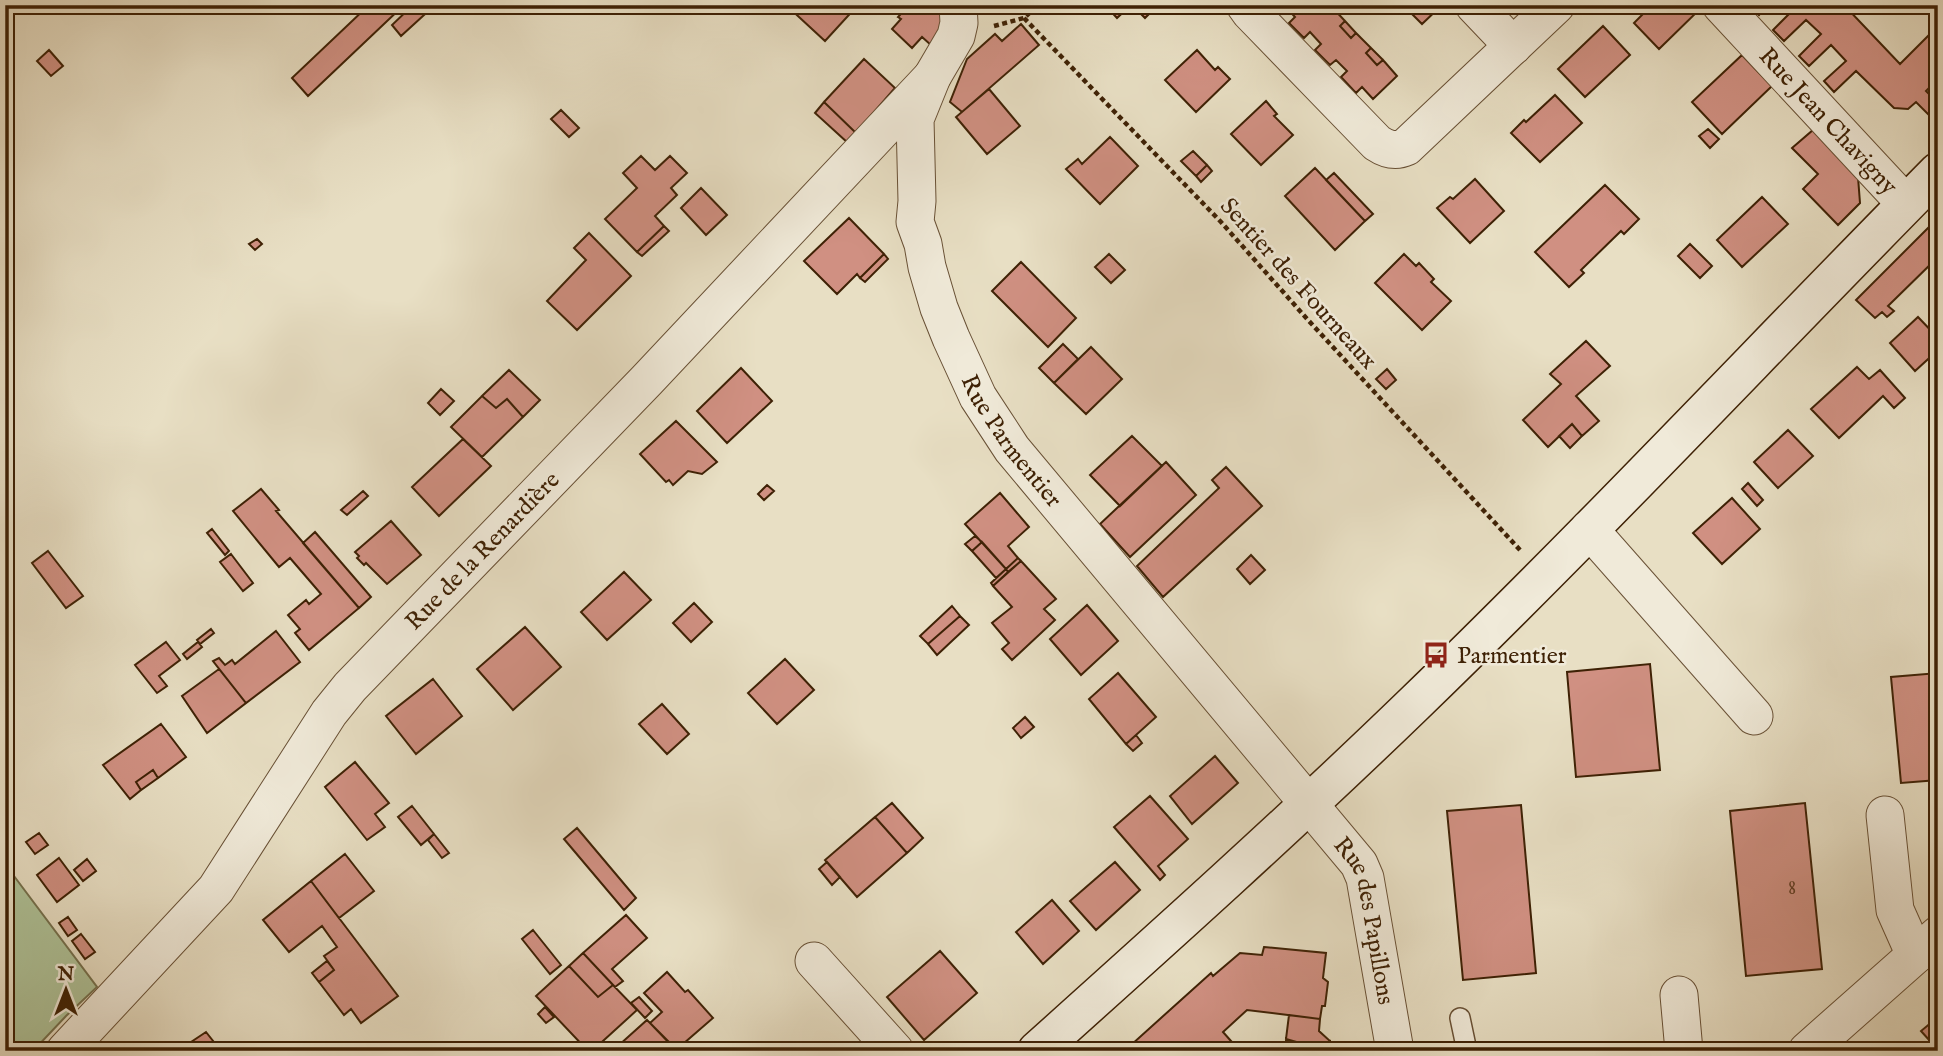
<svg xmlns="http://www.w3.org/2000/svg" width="1943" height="1056" viewBox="0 0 1943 1056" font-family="'IM FELL English',serif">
  <rect width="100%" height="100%" fill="#e8dfc4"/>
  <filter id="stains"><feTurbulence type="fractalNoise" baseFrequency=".00286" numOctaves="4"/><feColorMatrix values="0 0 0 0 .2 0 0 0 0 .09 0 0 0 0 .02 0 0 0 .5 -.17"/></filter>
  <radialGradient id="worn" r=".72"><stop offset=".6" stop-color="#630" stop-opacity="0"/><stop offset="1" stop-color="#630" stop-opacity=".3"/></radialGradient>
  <path fill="#afc399" stroke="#76724f" stroke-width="2" d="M5 864 97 987 66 1016 33 1051H5Z"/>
  <path fill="#d09082" stroke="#3e2105" stroke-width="2" d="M369 5H404L308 96 292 78Z
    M413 5H435L401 36 392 25Z
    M786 5H858L825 41Z
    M909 5H942V27L932 46 922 37 912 48 892 29 901 19 898 17Z
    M1105 5H1131L1117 18Z
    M1132 5H1158L1145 18Z
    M1284 5H1321L1326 11 1331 6 1345 21 1340 26 1351 38 1356 33 1371 48 1366 53 1377 65 1383 60 1397 76 1373 99 1362 87 1356 93 1341 77 1347 71 1336 60 1330 65 1315 50 1321 44 1310 32 1304 38 1289 23 1295 17Z
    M1403 5H1442L1422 24Z
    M1695 5 1699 10 1659 49 1634 23 1645 12 1639 5Z
    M1749 5H1768L1759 15Z
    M1792 5H1844L1900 64 1938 26V79L1926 91 1938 103V124L1916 102 1908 109 1894 108 1856 71 1834 92 1824 81 1846 61 1831 45 1809 66 1799 56 1821 34 1806 20 1784 41 1773 30 1795 8Z
    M1345 21 1356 33 1351 38 1340 26Z
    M1021 24 1039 45 962 112 950 102 967 59 995 34 1002 41Z
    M1603 26 1630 55 1585 97 1558 69Z
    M1371 48 1383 60 1377 65 1366 53Z
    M49 50 63 66 51 76 37 61Z
    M1197 50 1215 70 1218 67 1230 79 1196 112 1165 80Z
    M1742 55 1772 86 1722 134 1692 102Z
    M864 59 895 88 856 133 824 102Z
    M989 89 1020 126 987 154 956 117Z
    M1555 95 1582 123 1540 162 1511 133 1524 120 1526 122Z
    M1266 101 1277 114 1274 116 1293 135 1261 165 1231 134Z
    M824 102 856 133 848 143 815 113Z
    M561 110 579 128 569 137 551 119Z
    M1708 129 1719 139 1710 148 1699 136Z
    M1813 130 1858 177 1860 203 1838 225 1803 189 1818 174 1792 148Z
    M1110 137 1138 166 1100 204 1066 169 1078 159 1082 164Z
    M1193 151 1207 165 1196 176 1181 161Z
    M641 156 655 170 670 156 687 173 671 188 677 195 655 216 664 226 637 252 605 219 637 188 623 173Z
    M1207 165 1212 171 1201 182 1196 176Z
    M1315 168 1365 221 1335 250 1285 196Z
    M1334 173 1373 214 1365 221 1326 180Z
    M1475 179 1504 211 1470 243 1437 208 1450 197 1453 199Z
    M1605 185 1639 219 1624 234 1621 231 1581 270 1584 273 1569 287 1535 252Z
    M701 188 727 215 706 235 681 208Z
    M1762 197 1788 224 1742 267 1717 240Z
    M849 218 884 254 860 278 857 274 837 294 804 261Z
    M664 226 669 231 642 256 637 252Z
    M1929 227 1938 237V257L1888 306 1894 311 1887 317 1882 312 1875 318 1856 300Z
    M589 233 631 276 577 330 547 301 586 260 574 248Z
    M257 239 262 244 255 250 249 244Z
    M1690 244 1712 266 1700 278 1678 256Z
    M884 254 888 259 865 282 860 278Z
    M1109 254 1125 270 1111 283 1095 267Z
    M1404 254 1416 266 1419 263 1434 279 1431 282 1451 301 1422 330 1375 283Z
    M1021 262 1076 318 1048 347 992 291Z
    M1918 317 1938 338V350L1915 371 1890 343Z
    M1586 341 1610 366 1576 396 1599 421 1582 436 1572 424 1548 447 1523 420 1561 384 1550 374Z
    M1063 344 1078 359 1054 383 1039 368Z
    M1091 347 1122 379 1086 414 1054 383Z
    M1857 367 1869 379 1880 370 1905 398 1894 408 1883 396 1839 438 1811 409Z
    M741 368 772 401 727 443 697 411Z
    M1387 369 1396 380 1386 389 1376 379Z
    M509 370 540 400 523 417 507 399 496 408 482 396Z
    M441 389 454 401 440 415 428 403Z
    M482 396 496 408 507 399 523 417 482 457 451 427Z
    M676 421 717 462 702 474 688 471 673 485 669 480 666 482 640 454Z
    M1572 424 1582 436 1570 448 1559 436Z
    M1788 430 1813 456 1778 488 1754 462Z
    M1132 436 1162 466 1120 506 1090 475Z
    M463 439 491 466 439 516 412 487Z
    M1166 462 1196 495 1130 557 1100 524Z
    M1226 467 1262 506 1163 597 1137 566 1219 488 1212 480Z
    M1748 483 1763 500 1757 506 1742 489Z
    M767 485 774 491 764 500 758 494Z
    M261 489 279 510 276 511 359 608 309 650 295 633 300 629 288 615 306 600 309 604 321 594 290 558 279 567 233 511Z
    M363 491 368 496 347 515 341 510Z
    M1000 493 1029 527 1008 546 1018 558 1006 569 965 524Z
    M1732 498 1760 529 1722 564 1693 533Z
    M391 521 421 555 387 584 366 563 364 565 357 558 359 556 355 552Z
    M212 529 229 551 225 555 207 533Z
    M315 532 371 597 359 608 303 543Z
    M975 536 982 542 972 551 965 544Z
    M982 542 1006 569 996 578 972 551Z
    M48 551 83 596 66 608 32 563Z
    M231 554 253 583 243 591 220 562Z
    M1251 555 1265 570 1250 584 1237 569Z
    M1018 558 1021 561 1008 572 1006 569Z
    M1021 561 1056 599 1044 609 1055 620 1012 660 1002 649 1009 643 992 623 1012 607 993 586Z
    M1006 569 1008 572 993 586 991 583Z
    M624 572 651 600 607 640 581 612Z
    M694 603 712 622 691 642 673 623Z
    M1087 605 1118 641 1081 675 1050 639Z
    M952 606 960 616 928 644 920 636Z
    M960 616 969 625 937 655 928 644Z
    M525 627 561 667 513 710 477 669Z
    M211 629 214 633 200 644 197 640Z
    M276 631 300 662 246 703 213 661 219 658 225 665 232 660 235 664Z
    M166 642 180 660 159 676 167 686 157 693 135 665Z
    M198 642 202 647 187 659 183 654Z
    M785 659 814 690 777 724 748 693Z
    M1650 664 1660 770 1576 777 1567 672Z
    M219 669 246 703 207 733 182 696Z
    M1118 673 1156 717 1126 744 1089 699Z
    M1938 673V780L1901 783 1891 677Z
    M433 679 462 716 416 754 386 716Z
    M662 704 689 734 667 754 639 724Z
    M1025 717 1034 727 1021 738 1013 728Z
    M161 724 186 757 158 778 153 770 136 782 141 790 130 799 103 765Z
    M1136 735 1142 743 1133 751 1126 744Z
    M1215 756 1238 783 1192 824 1170 796Z
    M355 762 389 803 375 814 385 827 367 840 325 787Z
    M153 770 158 778 141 790 136 782Z
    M1150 796 1188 839 1158 866 1165 875 1160 880 1114 827Z
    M892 803 923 838 907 853 875 817Z
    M1805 803 1822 969 1746 976 1730 811Z
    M1521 805 1536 973 1463 980 1447 811Z
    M412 806 434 834 421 845 398 817Z
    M875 817 907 853 857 897 825 860Z
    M577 828 636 898 624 910 564 839Z
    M39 833 48 845 35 854 26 842Z
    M434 834 449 853 442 858 428 840Z
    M345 854 374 891 339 918 311 881Z
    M59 858 79 885 57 902 37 875Z
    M87 859 96 871 83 881 74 870Z
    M827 862 840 877 832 885 819 869Z
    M1115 862 1140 890 1096 930 1070 901Z
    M311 881 398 996 361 1023 351 1009 344 1015 319 982 334 970 324 956 337 947 322 926 289 952 263 920Z
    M1052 900 1079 931 1043 964 1016 932Z
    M626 915 647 938 612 969 623 981 615 987 583 953Z
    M68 917 77 930 68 936 59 923Z
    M533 930 561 965 550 974 522 939Z
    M81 934 95 952 85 959 72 941Z
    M1264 947 1326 953 1323 978 1328 982 1325 1006H1322L1320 1019 1247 1010 1223 1032 1231 1041 1220 1051H1136L1131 1045 1211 973 1213 976 1240 953 1262 955Z
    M940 951 977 993 924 1040 887 997Z
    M583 953 613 985 598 997 569 966Z
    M327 961 334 970 319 982 312 973Z
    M569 966 598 997 613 985 637 1010 592 1051H588L536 996Z
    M667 972 685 992 688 990 713 1018 676 1050 650 1023 662 1012 644 993Z
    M639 997 652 1011 645 1018 631 1003Z
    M545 1007 554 1017 546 1023 538 1014Z
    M1289 1015 1320 1019 1319 1031 1330 1041 1307 1045 1286 1039Z
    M1938 1017V1050L1921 1031Z
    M647 1020 677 1050 624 1051 619 1045Z
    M206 1032 221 1051H188L194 1047 191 1042Z
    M1286 1039 1307 1045 1330 1041V1051H1286Z
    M1609 1044 1610 1051H1543Z
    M1932 1044 1938 1051H1924Z"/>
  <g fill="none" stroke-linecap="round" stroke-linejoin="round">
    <g stroke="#685035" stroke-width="22">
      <path id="lane" d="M1460 1018 1467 1051"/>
    </g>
    <g stroke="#685035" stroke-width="39">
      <g id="street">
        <path id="s1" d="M958 5 959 23 956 36 932 77 915 119 917 201 915 222 923 244 927 267 939 308 951 338 978 397 1012 449 1359 864 1365 878 1395 1051"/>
        <path d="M1245 5 1250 12 1377 143C1386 149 1395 152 1406 147L1556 5"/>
        <path d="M1474 5 1513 46"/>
        <path id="s2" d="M1721 5 1906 204"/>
        <path d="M1589 529 1754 716"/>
        <path d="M1885 815 1895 910 1915 955"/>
        <path d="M814 961 895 1051"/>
        <path d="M1679 995 1684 1051"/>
        <path id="s3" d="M65 1051 216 889 329 713 350 687 647 380 932 77"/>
        <path d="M1807 1051 1938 935"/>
      </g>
    </g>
    <g stroke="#3e2105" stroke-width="41">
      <path id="secondary" d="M1037 1051C1164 937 1291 823 1414 704 1593 531 1763 349 1938 172"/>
    </g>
    <path stroke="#3e2105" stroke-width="4.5" stroke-dasharray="5 3.5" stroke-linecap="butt" d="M1024 18 1221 222 1308 320 1520 550
      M994 26 1024 18 1038 5"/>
    <use href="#lane" stroke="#f0ead9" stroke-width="19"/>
    <use href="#street" stroke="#f0ead9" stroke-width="37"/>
    <use href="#secondary" stroke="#f0ead9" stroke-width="38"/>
  </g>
  <defs>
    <g id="bus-bare" transform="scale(2.1)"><path d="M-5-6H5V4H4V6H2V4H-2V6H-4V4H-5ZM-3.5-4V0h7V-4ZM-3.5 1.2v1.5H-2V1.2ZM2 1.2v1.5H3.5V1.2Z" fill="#8f2418" stroke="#f0ead9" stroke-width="2.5" paint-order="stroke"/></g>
  </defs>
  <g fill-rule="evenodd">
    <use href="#bus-bare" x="1436" y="655"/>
  </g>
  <g text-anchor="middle" stroke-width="5" stroke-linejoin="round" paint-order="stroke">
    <g font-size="21" fill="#623d24">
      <text x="1792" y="894">8</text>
    </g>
    <g font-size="24" fill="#3e2105" stroke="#f0ead9">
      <text dy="8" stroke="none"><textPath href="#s2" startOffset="158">Rue Jean Chavigny</textPath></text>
      <text transform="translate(1299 283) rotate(48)" y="8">Sentier des Fourneaux</text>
      <text dy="8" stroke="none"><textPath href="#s1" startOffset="469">Rue Parmentier</textPath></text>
      <text dy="8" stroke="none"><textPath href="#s3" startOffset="654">Rue de la Renardière</textPath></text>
      <text dy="8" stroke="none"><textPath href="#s1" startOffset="1073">Rue des Papillons</textPath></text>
    </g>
    <g font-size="24" fill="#3e2105" stroke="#f0ead9" text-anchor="start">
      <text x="1457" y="663">Parmentier</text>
    </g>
  </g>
  <rect width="1943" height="1056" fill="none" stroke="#e8dfc4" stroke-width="28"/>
  <rect x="7" y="7" width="1929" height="1042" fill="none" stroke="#3e2105" stroke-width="3.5"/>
  <rect x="14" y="14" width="1915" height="1028" fill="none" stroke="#3e2105" stroke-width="2"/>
  <g transform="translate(66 990)" stroke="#f0ead9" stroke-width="5" paint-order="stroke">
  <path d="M0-5L12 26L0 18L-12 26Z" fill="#3e2105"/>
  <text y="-10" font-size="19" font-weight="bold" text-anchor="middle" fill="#3e2105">N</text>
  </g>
  <rect width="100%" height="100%" filter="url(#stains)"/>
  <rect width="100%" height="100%" fill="url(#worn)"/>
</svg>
